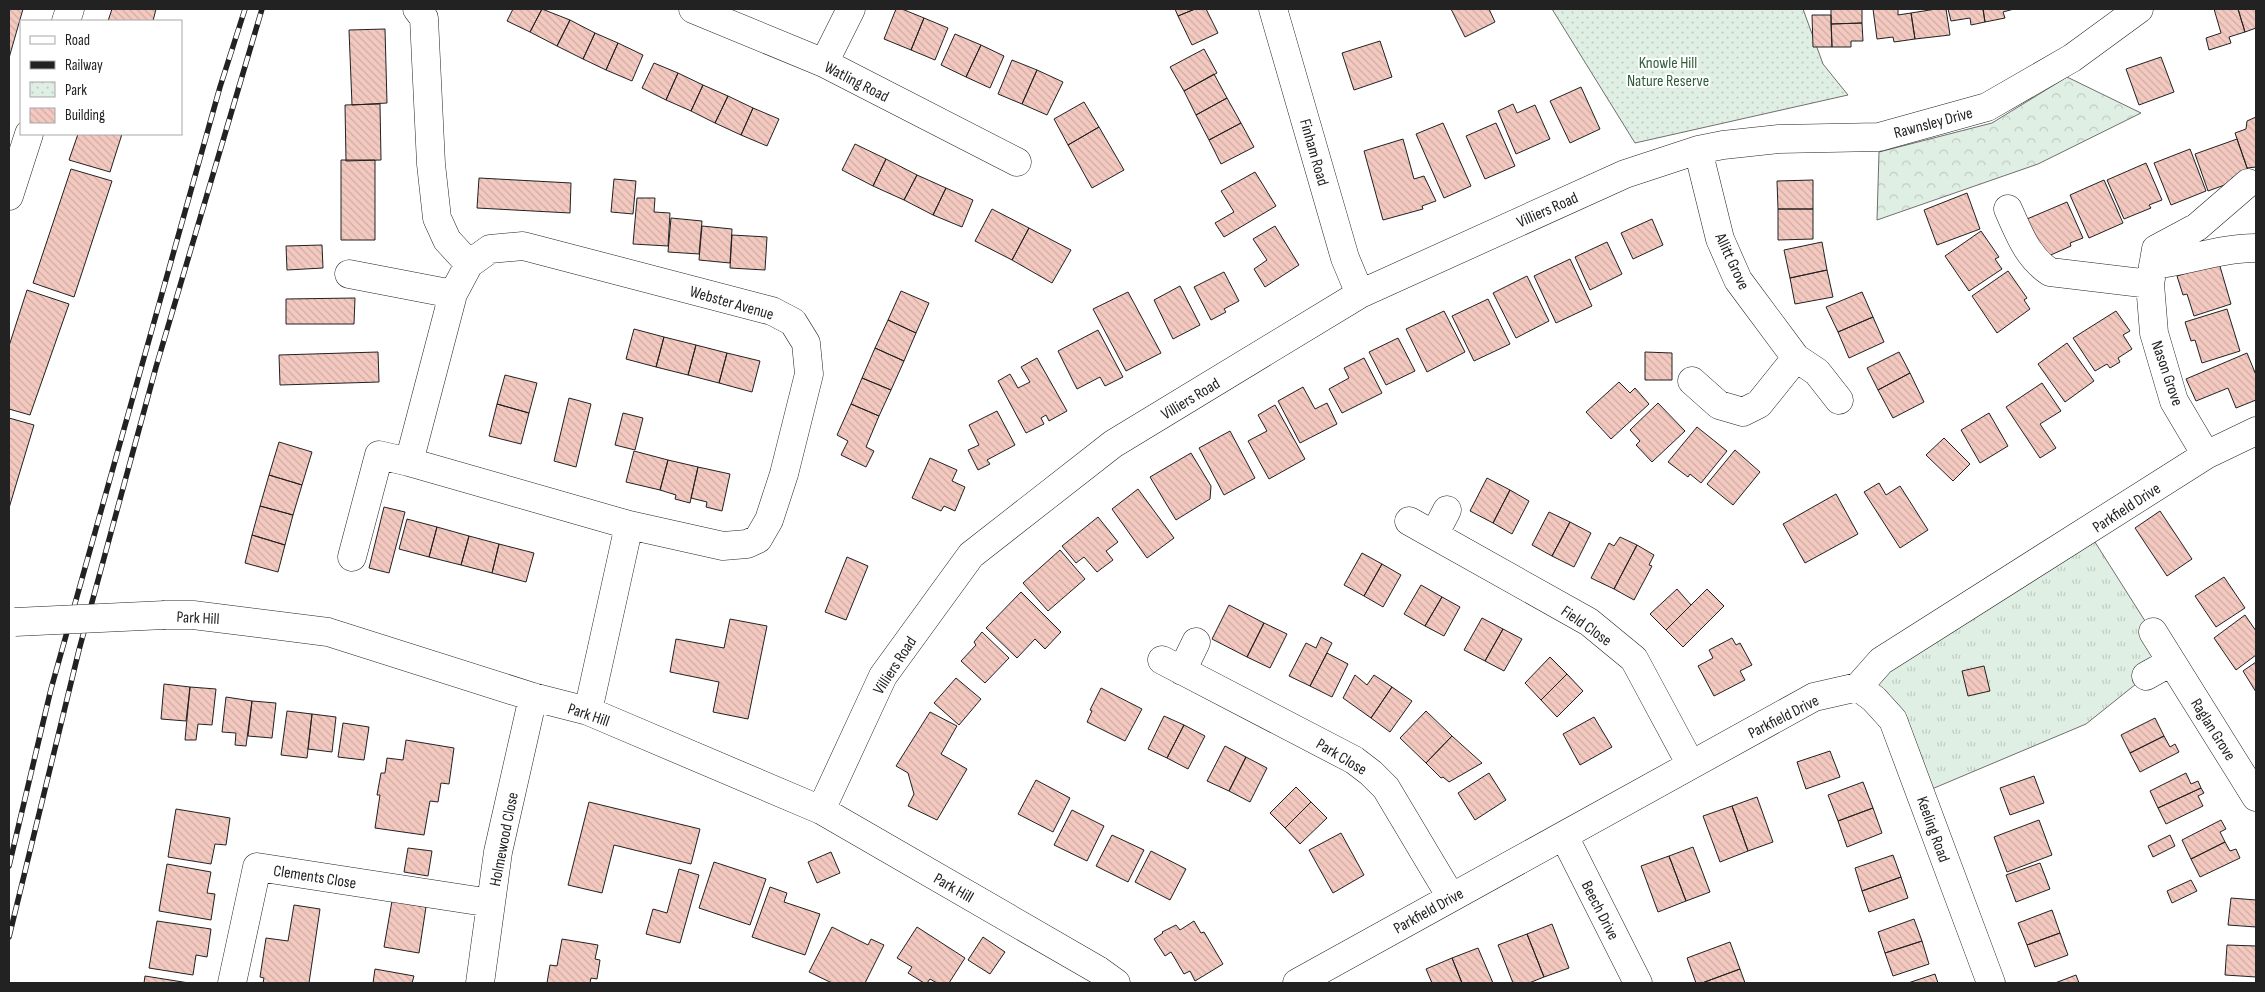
<svg xmlns="http://www.w3.org/2000/svg" width="2265" height="992" viewBox="0 0 2265 992" font-family="'Sofia Sans Condensed',sans-serif">
  <defs>
    <pattern id="grass-tufts" width="24" height="20" patternUnits="userSpaceOnUse" patternTransform="scale(1.25)"><rect width="24" height="20" fill="#e0efe3"/><path d="M3 7l-1-3M5 7V3M7 7l1-3M15 17l-1-3M17 17v-4M19 17l1-3" fill="none" stroke="#c0cdc2"/></pattern>
    <pattern id="forest-crowns" width="20" height="18" patternUnits="userSpaceOnUse" patternTransform="scale(1.25)"><rect width="20" height="18" fill="#e0efe3"/><path d="M2 6a3 3 0 1 1 6 0M12 15a3 3 0 1 1 6 0" fill="none" stroke="#c0cdc2"/></pattern>
    <pattern id="park-dots" width="8" height="8" patternUnits="userSpaceOnUse" patternTransform="scale(1.25)"><rect width="8" height="8" fill="#e0efe3"/><path d="M2 2h.1M6 6h.1" fill="none" stroke="#c0cdc2" stroke-width="1.8" stroke-linecap="round"/></pattern>
    <pattern id="building-back-hatch" width="6" height="6" patternUnits="userSpaceOnUse" patternTransform="scale(1.25)"><rect width="6" height="6" fill="#f3c9c0"/><path d="M-1 5l2 2M0 0l6 6M5-1l2 2" fill="none" stroke="#d0aca5"/></pattern>
  </defs>
  <rect width="100%" height="100%" fill="#fff"/>
  <path fill="url(#grass-tufts)" stroke="#6f6f6f" d="M2088 531 2171 662 2146 676 2086 724 1920 794 1874 699 1881 661Z"/>
  <path fill="url(#forest-crowns)" stroke="#6f6f6f" d="M2067 77 2141 113 2038 164 1877 220 1879 152 1992 123Z"/>
  <path fill="url(#park-dots)" stroke="#6f6f6f" d="M1552 9H1803L1823 64 1848 95 1635 143Z"/>
  <path fill="url(#building-back-hatch)" stroke="#222" d="M9 9H23L9 58Z
    M112 9H156L153 21H108Z
    M513 9H542L530 32 507 21Z
    M542 9 570 20 557 46 530 32Z
    M896 9H902L924 18 911 50 884 39Z
    M1175 9H1195L1178 16Z
    M1195 9H1206L1218 33 1192 45 1178 16Z
    M1451 9H1489L1495 22 1465 37Z
    M1831 9H1862V23L1831 24Z
    M1873 9H1898V15L1911 13 1915 39 1894 42 1893 37 1877 39Z
    M1936 9H1946L1950 35 1915 39 1911 13Z
    M1948 9H1983L1985 22 1971 25 1970 18 1951 21Z
    M1983 9H2014L2003 12 2005 18 1985 22Z
    M2214 9H2238L2245 32 2229 37 2231 43 2209 50 2206 38 2221 33Z
    M2238 9H2256V28L2245 32Z
    M1812 15H1831L1832 47H1813Z
    M924 18 948 28 935 60 911 50Z
    M570 20 595 33 583 59 557 46Z
    M1862 23 1863 41H1851V47H1832L1831 24Z
    M385 29 387 103 352 105 349 30Z
    M595 33 618 43 606 70 583 59Z
    M955 34 981 45 966 77 941 65Z
    M1380 41 1392 77 1354 90 1342 53Z
    M618 43 643 55 632 81 606 70Z
    M981 45 1004 56 990 88 966 77Z
    M1204 49 1217 73 1184 91 1170 67Z
    M2161 57 2174 92 2139 105 2126 69Z
    M1012 60 1037 70 1022 104 998 94Z
    M654 63 678 73 666 100 642 88Z
    M1037 70 1063 82 1047 115 1022 104Z
    M678 73 703 85 691 111 666 100Z
    M1214 74 1227 98 1196 115 1184 91Z
    M703 85 728 96 715 123 691 111Z
    M1581 87 1600 129 1570 143 1550 101Z
    M728 96 753 108 741 135 715 123Z
    M1227 98 1241 123 1209 140 1196 115Z
    M1084 102 1099 127 1068 145 1054 119Z
    M380 104 381 160 346 161 345 105Z
    M1513 104 1517 113 1535 105 1550 139 1516 154 1498 111Z
    M753 108 779 119 767 146 741 135Z
    M2256 117V167L2247 168 2235 133 2246 129 2247 121Z
    M1241 123 1254 147 1221 164 1209 140Z
    M1443 123 1471 186 1444 198 1416 134Z
    M1496 123 1515 166 1485 179 1466 136Z
    M1099 127 1124 170 1092 188 1068 145Z
    M78 134H122L110 172 69 160Z
    M1403 139 1414 179 1424 176 1436 201 1422 206 1423 209 1383 220 1364 151Z
    M2237 139 2249 173 2232 178 2233 182 2208 191 2195 154Z
    M855 144 886 159 873 186 842 170Z
    M2190 149 2206 191 2171 205 2154 163Z
    M886 159 917 175 904 200 873 186Z
    M341 160H375V240H341Z
    M2146 163 2162 200 2149 205 2151 208 2124 219 2107 180Z
    M71 169 112 181 74 297 33 283Z
    M1255 172 1276 206 1224 237 1215 223 1234 212 1221 191Z
    M917 175 946 188 933 215 904 200Z
    M479 178 571 183 570 213 477 208Z
    M614 179 636 181 633 214 611 212Z
    M1813 180V209H1778L1777 181Z
    M2104 180 2123 223 2089 238 2070 195Z
    M946 188 973 200 962 227 933 215Z
    M1967 193 1980 229 1937 245 1924 210Z
    M637 198H655L654 212 670 213 668 246 633 244Z
    M2067 202 2083 238 2070 243 2071 246 2044 258 2027 219Z
    M992 209 1029 228 1012 260 975 241Z
    M1778 209H1813V239L1778 240Z
    M671 218 702 221 699 254 668 252Z
    M1652 219 1663 245 1633 259 1621 233Z
    M702 226 732 229 730 263 699 260Z
    M1275 226 1299 265 1265 287 1254 269 1267 260 1253 239Z
    M1029 228 1071 250 1052 283 1012 260Z
    M1981 231 1999 257 1995 259 2002 269 1969 291 1945 256Z
    M732 235 767 237 765 270 730 268Z
    M1607 242 1622 274 1590 290 1575 257Z
    M1822 242 1827 270 1790 278 1784 250Z
    M322 245 323 268 287 270 286 246Z
    M1570 259 1592 306 1556 323 1534 276Z
    M2219 263 2231 304 2194 316 2187 294 2183 295 2177 276Z
    M1827 270 1833 297 1795 304 1790 278Z
    M2008 271 2027 298 2024 300 2030 309 1997 333 1972 296Z
    M1224 272 1239 301 1224 309 1226 312 1211 320 1194 287Z
    M1527 276 1549 321 1516 338 1493 293Z
    M1180 286 1200 325 1173 339 1154 300Z
    M27 290 69 304 30 415 9 409V346Z
    M901 291 929 303 916 333 888 320Z
    M1128 292 1161 353 1126 371 1093 309Z
    M1862 292 1873 317 1838 332 1826 307Z
    M355 298 354 324H286V299Z
    M1488 299 1510 344 1474 361 1452 316Z
    M2227 309 2240 351 2202 363 2195 340 2191 341 2185 322Z
    M1444 311 1465 352 1427 372 1406 329Z
    M2116 311 2130 331 2123 335 2132 349 2118 358 2120 362 2110 368 2107 364 2095 371 2073 338Z
    M1873 317 1884 342 1849 358 1838 332Z
    M888 320 916 333 904 361 875 348Z
    M634 329 664 337 656 367 626 359Z
    M1098 330 1123 377 1105 386 1100 377 1077 389 1058 351Z
    M664 337 696 345 688 375 656 367Z
    M1398 338 1415 371 1386 385 1369 352Z
    M2067 343 2094 381 2065 402 2038 364Z
    M696 345 727 353 719 383 688 375Z
    M875 348 904 361 891 390 862 378Z
    M378 352 379 382 280 385 279 355Z
    M1645 352 1672 353V380H1645Z
    M1899 352 1910 373 1878 390 1867 368Z
    M727 353 760 361 752 392 719 383Z
    M2247 353 2256 375V400L2236 408 2228 388 2196 401 2186 379Z
    M1037 358 1067 411 1049 421 1046 415 1041 418 1044 424 1026 433 998 381 1010 374 1018 388 1030 382 1021 367Z
    M1364 358 1382 393 1342 413 1329 389 1349 378 1344 368Z
    M1910 373 1924 402 1893 418 1878 390Z
    M505 375 537 383 529 413 497 404Z
    M862 378 891 390 879 416 851 404Z
    M1619 382 1630 393 1635 388 1649 404 1611 439 1586 412Z
    M2042 383 2061 411 2040 424 2056 448 2040 458 2006 407Z
    M1303 387 1315 409 1327 403 1337 424 1300 443 1278 401Z
    M569 398 591 404 576 467 554 461Z
    M1658 403 1685 431 1652 462 1636 445 1640 441 1630 430Z
    M497 404 529 413 521 444 489 436Z
    M851 404 879 416 866 447 874 451 866 467 841 455 848 441 837 435Z
    M1275 405 1305 459 1269 479 1248 441 1267 431 1258 415Z
    M997 411 1015 445 987 460 990 464 978 470 968 450 979 445 969 425Z
    M623 413 643 418 635 450 615 445Z
    M1989 413 2008 446 1980 463 1961 430Z
    M9 418 34 425 9 508Z
    M1697 427 1727 451 1701 483 1690 474 1688 477 1668 462Z
    M1230 431 1255 478 1224 495 1199 448Z
    M1944 438 1970 464 1953 481 1926 455Z
    M279 442 312 452 302 485 269 475Z
    M1735 450 1760 472 1733 505 1707 484Z
    M634 451 668 460 660 490 626 482Z
    M1191 453 1211 486 1210 499 1176 520 1150 477Z
    M930 458 957 470 952 481 965 487 955 511 944 506 941 511 912 498Z
    M668 460 698 467 690 503 675 499 676 495 660 490Z
    M698 467 730 474 722 511 706 507 707 502 691 498Z
    M269 475 302 485 293 515 260 506Z
    M1487 478 1510 490 1493 523 1470 511Z
    M1879 483 1886 495 1900 486 1928 530 1900 548 1864 492Z
    M1138 489 1174 538 1147 558 1112 509Z
    M1510 490 1529 501 1512 534 1493 523Z
    M1836 494 1858 534 1805 563 1783 524Z
    M260 506 293 515 285 545 252 535Z
    M384 507 405 512 389 573 369 568Z
    M2160 511 2192 559 2167 576 2135 528Z
    M1549 512 1570 522 1552 556 1532 545Z
    M1098 517 1118 542 1106 551 1113 560 1097 572 1084 557 1076 563 1062 546Z
    M407 519 437 527 429 557 399 549Z
    M1570 522 1591 533 1574 567 1552 556Z
    M437 527 469 536 461 565 429 557Z
    M252 535 285 545 278 572 245 563Z
    M469 536 499 544 492 573 461 565Z
    M1620 537 1637 545 1614 589 1591 578 1609 543 1614 546Z
    M499 544 534 553 526 582 492 573Z
    M1637 545 1654 555 1649 565 1652 566 1634 600 1614 589Z
    M1060 550 1085 579 1048 611 1023 583Z
    M1362 553 1382 564 1364 596 1344 585Z
    M847 557 868 566 846 620 825 612Z
    M1382 564 1401 575 1383 607 1364 596Z
    M2224 577 2245 608 2216 627 2195 596Z
    M1421 585 1442 597 1425 626 1404 614Z
    M1677 589 1691 605 1666 630 1650 614Z
    M1707 589 1724 606 1683 647 1666 630Z
    M1021 592 1061 632 1045 649 1035 639 1017 658 986 628Z
    M1442 597 1460 607 1444 636 1425 626Z
    M1229 605 1264 623 1247 657 1212 639Z
    M2245 615 2256 631V655L2236 670 2214 638Z
    M1482 618 1503 629 1485 661 1464 650Z
    M730 619 767 626 748 719 713 712 719 682 670 672 676 639 724 648Z
    M1264 623 1287 634 1270 668 1247 657Z
    M1503 629 1522 639 1504 671 1485 661Z
    M982 632 1009 658 985 683 961 661 976 645 974 642Z
    M1321 637 1332 643 1310 686 1289 676 1306 643 1316 648Z
    M1732 638 1736 645 1740 643 1752 665 1740 671 1745 680 1714 696 1698 666 1713 658 1709 650Z
    M1327 653 1348 664 1332 697 1310 686Z
    M1550 657 1567 674 1541 700 1525 683Z
    M2256 662V692L2243 671Z
    M1984 666 1990 691 1968 696 1962 671Z
    M1567 674 1583 691 1557 717 1541 700Z
    M1355 675 1367 685 1374 675 1392 687 1371 718 1343 698Z
    M956 678 981 699 959 725 934 703Z
    M164 684 190 687 186 721 161 719Z
    M190 687 216 689 212 725 198 724 196 740H185Z
    M1392 687 1412 701 1390 732 1371 718Z
    M1101 688 1142 709 1125 741 1087 722 1092 711 1090 710Z
    M226 697 252 701 246 746 235 745 236 733 222 732Z
    M252 701 276 703 272 738 248 736Z
    M287 711 312 714 307 758 281 755Z
    M1426 711 1452 736 1426 763 1400 738Z
    M930 712 957 726 941 754 967 769 937 820 908 806 914 794 908 773 896 766Z
    M312 714 336 717 332 752 308 749Z
    M1164 716 1184 725 1167 758 1148 749Z
    M1594 717 1612 747 1580 765 1563 734Z
    M2155 718 2164 736 2130 753 2121 735Z
    M343 723 369 727 364 760 338 757Z
    M1184 725 1205 736 1188 769 1167 758Z
    M1452 736 1482 763 1449 782 1443 777 1441 778 1426 763Z
    M2164 736 2170 747 2175 744 2179 752 2140 772 2130 753Z
    M406 740 454 748 449 784 441 783 438 802 430 801 424 835 375 828 380 795H377L381 773H385L387 758 403 760Z
    M1225 746 1246 757 1229 791 1207 781Z
    M1830 751 1840 777 1806 789 1797 762Z
    M1246 757 1267 768 1250 802 1229 791Z
    M1489 773 1506 800 1475 820 1458 793Z
    M2186 773 2191 784 2198 781 2201 788 2158 808 2150 791Z
    M2034 776 2044 803 2010 815 2000 788Z
    M1036 780 1070 798 1053 832 1018 814Z
    M1863 782 1873 808 1838 821 1828 795Z
    M1296 787 1311 802 1285 828 1270 813Z
    M2201 788 2204 793 2198 796 2203 806 2166 824 2158 808Z
    M1757 797 1773 842 1748 851 1732 806Z
    M589 802 700 829 691 864 614 845 602 893 568 885Z
    M1311 802 1327 818 1300 844 1285 828Z
    M1732 806 1748 851 1720 862 1703 816Z
    M1873 808 1882 833 1847 847 1838 821Z
    M176 809 230 818 226 845 215 844 211 864 168 857Z
    M1072 810 1104 826 1087 861 1054 845Z
    M2039 820 2052 855 2007 872 1994 837Z
    M2221 820 2226 829 2220 832 2225 842 2191 859 2182 840Z
    M1341 833 1364 875 1333 893 1309 850Z
    M1112 835 1144 850 1128 882 1096 866Z
    M2170 835 2175 846 2153 857 2148 846Z
    M2225 842 2230 851 2236 849 2240 858 2200 877 2191 859Z
    M1693 847 1710 892 1686 901 1669 856Z
    M408 848 432 851 428 876 404 872Z
    M1151 851 1186 869 1170 900 1135 882Z
    M831 852 840 873 817 883 808 862Z
    M1893 855 1901 877 1862 891 1855 868Z
    M1669 856 1686 901 1658 912 1641 866Z
    M714 862 766 879 750 925 699 908Z
    M2040 863 2050 889 2016 902 2006 875Z
    M167 864 211 872 207 893 215 894 211 920 159 911Z
    M679 869 699 875 680 943 646 934 653 909 667 913Z
    M1901 877 1908 898 1869 912 1862 891Z
    M2191 880 2197 891 2172 903 2167 891Z
    M770 887 787 893 784 902 820 914 805 955 752 937Z
    M2231 898 2256 900V927L2228 925Z
    M392 901 426 907 419 953 384 947Z
    M294 905 320 909 309 983H263L264 978 260 977 266 938 288 941Z
    M2052 910 2060 933 2027 945 2018 923Z
    M1914 919 1922 941 1885 953 1878 932Z
    M157 921 211 929 207 957 196 955 193 975 149 968Z
    M1194 921 1201 933 1204 932 1223 964 1195 981 1190 971 1184 974 1171 952 1165 956 1154 939 1163 933 1162 932 1176 925 1180 930Z
    M1552 924 1569 968 1544 977 1527 934Z
    M832 927 868 945 871 939 884 945 865 983H832L809 972Z
    M917 927 965 958 949 983H937L930 979 927 983H924L908 973 912 967 897 958Z
    M2060 933 2068 955 2035 967 2027 945Z
    M1527 934 1544 977 1529 983H1513L1498 945Z
    M983 937 1005 952 990 974 968 960Z
    M562 939 598 945 595 959 600 960 597 979 591 978 590 983H547L550 965 557 966Z
    M1922 941 1929 964 1893 976 1885 953Z
    M1730 942 1740 969 1702 983H1696L1687 958Z
    M2227 945 2256 946V977L2225 975Z
    M1478 948 1493 983H1462L1452 958Z
    M1452 958 1462 983H1432L1426 969Z
    M375 969 414 976 412 983H373Z
    M1740 969 1745 983H1702Z
    M1935 974 1938 983H1908Z
    M2076 975 2079 983H2055Z
    M145 976 189 983H144Z"/>
  <g fill="none" stroke-linecap="round" stroke-linejoin="round">
    <g stroke="#222" stroke-width="29">
      <path id="minor" d="M417 9 424 18 431 164 437 218 447 240 469 264
        M693 9 824 63 1017 162
        M1273 9 1345 258 1360 294
        M66 21 70 9
        M824 63 851 9
        M1698 150 1720 239 1738 280 1796 358 1817 372 1839 400
        M9 196 29 134
        M2008 209C2019 233 2027 257 2050 272L2150 284
        M2153 265C2188 261 2220 248 2256 248
        M349 274 453 294
        M1692 381 1719 405 1743 412 1759 404 1796 358
        M2206 455 2174 401 2154 333 2150 284 2156 249 2197 227 2248 183
        M1409 521 1589 622 1634 659 1691 765
        M1434 535 1447 510
        M352 557 379 455 409 462
        M165 615H193L328 632 533 697 588 711 821 810 1098 970 1116 983
        M2153 632 2256 797
        M1162 660 1354 760 1371 773 1386 788 1451 897
        M1182 671 1196 642
        M2146 676 2171 662
        M1858 687 1874 699 1893 720 1991 983
        M588 711 629 525 409 462 453 294 469 264 490 249 523 246 772 311 793 322 806 343 809 374 784 474 769 520 758 539 747 544 723 546 629 525
        M821 810 883 676 971 555 1113 444 1360 294 1625 174 1698 150 1723 145 1779 139 1879 137 1987 107 2072 58 2139 9
        M1564 836 1638 983
        M232 983 257 867 491 903
        M480 983 498 852 533 697
        M1297 983 1814 697 1858 687 1881 661 2206 455 2256 431"/>
    </g>
    <use href="#minor" stroke="#fff" stroke-width="28"/>
    <g stroke="#222" stroke-width="5.5">
      <path id="rail" d="M9 866 51 689 220 87 245 9
        M9 937 79 650 156 367 262 9"/>
    </g>
    <use href="#rail" stroke="#fff" stroke-width="4" stroke-dasharray="11" stroke-linecap="butt"/>
    <g stroke="#222" stroke-width="29" stroke-linecap="butt">
      <path id="minor-bridge" d="M15 622 165 615"/>
    </g>
    <use href="#minor-bridge" stroke="#fff" stroke-width="28"/>
  </g>
  <g text-anchor="middle" stroke-width="4" stroke-linejoin="round" paint-order="stroke">
    <g font-size="16" fill="#2f5e38" stroke="#fff">
      <text x="1668" y="68">Knowle Hill<tspan x="1668" dy="18">Nature Reserve</tspan></text>
    </g>
    <g font-size="16" fill="#222" stroke="#fff">
      <text transform="translate(857 81) rotate(27)" y="6">Watling Road</text>
      <text transform="translate(1933 122) rotate(-15)" y="6">Rawnsley Drive</text>
      <text transform="translate(1315 152) rotate(74)" y="6">Finham Road</text>
      <text transform="translate(1547 209) rotate(-24)" y="6">Villiers Road</text>
      <text transform="translate(1733 261) rotate(65)" y="6">Allitt Grove</text>
      <text transform="translate(732 302) rotate(16)" y="6">Webster Avenue</text>
      <text transform="translate(2168 373) rotate(71)" y="6">Nason Grove</text>
      <text transform="translate(1190 398) rotate(-31)" y="6">Villiers Road</text>
      <text transform="translate(2126 507) rotate(-33)" y="6">Parkfield Drive</text>
      <text transform="translate(198 617) rotate(3)" y="6">Park Hill</text>
      <text transform="translate(1587 625) rotate(35)" y="6">Field Close</text>
      <text transform="translate(894 665) rotate(-57)" y="6">Villiers Road</text>
      <text transform="translate(589 714) rotate(19)" y="6">Park Hill</text>
      <text transform="translate(1783 716) rotate(-27)" y="6">Parkfield Drive</text>
      <text transform="translate(2214 729) rotate(58)" y="6">Raglan Grove</text>
      <text transform="translate(1342 756) rotate(31)" y="6">Park Close</text>
      <text transform="translate(1934 829) rotate(70)" y="6">Keeling Road</text>
      <text transform="translate(503 839) rotate(-79)" y="6">Holmewood Close</text>
      <text transform="translate(315 876) rotate(9)" y="6">Clements Close</text>
      <text transform="translate(954 887) rotate(30)" y="6">Park Hill</text>
      <text transform="translate(1428 910) rotate(-29)" y="6">Parkfield Drive</text>
      <text transform="translate(1601 910) rotate(63)" y="6">Beech Drive</text>
    </g>
  </g>
  <rect width="2265" height="992" fill="none" stroke="#222222" stroke-width="20"/>
  <rect x="20" y="20" width="162" height="115" fill="#ffffff" stroke="#a7a7a7"/>
  <rect x="30" y="36" width="25" height="8" fill="#ffffff" stroke="#a7a7a7"/>
  <text x="65" y="45" font-size="15" fill="#222222">Road</text>
  <rect x="30" y="61" width="25" height="8" fill="#222222" stroke="#a7a7a7"/>
  <text x="65" y="70" font-size="15" fill="#222222">Railway</text>
  <rect x="30" y="82" width="25" height="15" fill="url(#park-dots)" stroke="#a7a7a7"/>
  <text x="65" y="95" font-size="15" fill="#222222">Park</text>
  <rect x="30" y="108" width="25" height="15" fill="url(#building-back-hatch)" stroke="#a7a7a7"/>
  <text x="65" y="120" font-size="15" fill="#222222">Building</text>
</svg>
